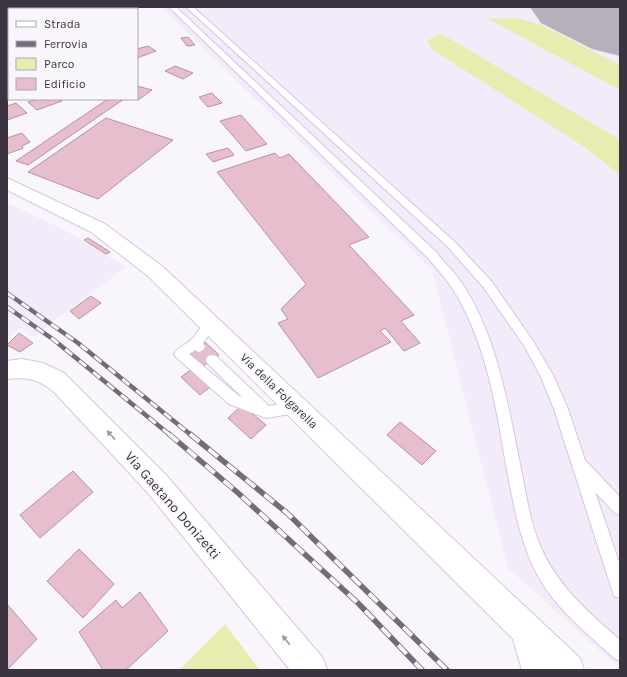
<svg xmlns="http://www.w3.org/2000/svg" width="627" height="677" viewBox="0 0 627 677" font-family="Karla,sans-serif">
  <rect width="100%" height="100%" fill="#f9f5fc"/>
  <path fill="#f3eafa" d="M161 7H620V669L508 568 432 270Z
    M7 203 63 229 126 267 33 337 21 328 7 337Z"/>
  <path fill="#e8edaf" d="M517 18 541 25 620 65V90L488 19Z
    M440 33 620 140V175L583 146 433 50 427 41Z
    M225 624 260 670H179Z"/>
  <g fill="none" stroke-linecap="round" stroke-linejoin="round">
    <path fill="#b6b0ba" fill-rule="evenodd" d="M566 7H596L603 17 599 24 588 26 577 24Z"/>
    <path fill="#b6b0ba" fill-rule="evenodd" d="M530 7H620V56L592 49 541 23Z"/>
  </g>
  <path fill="#e6becd" stroke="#b892a0" d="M188 37 195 45 187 46 181 38Z
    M148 46 156 51 137 58V49Z
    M175 66 193 73 183 79 165 71Z
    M9 74V99H11L7 100V75Z
    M137 86 152 90 138 100 135 99H137Z
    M212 93 222 103 208 107 199 97Z
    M37 99H60L62 101 37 110 28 102Z
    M108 99H124L28 165 16 161Z
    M16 103 27 113 7 120V106Z
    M241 115 267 144 246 151 220 121Z
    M106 118 173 140 98 199 28 172Z
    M22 133 30 142 22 146 23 148 7 154V138Z
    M228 148 234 155 213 162 206 154Z
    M275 153 280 158 289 154 369 237 349 245 414 315 401 321 420 343 404 351 385 328 380 331 391 342 318 378 278 323 288 319 281 309 306 284 217 172Z
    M88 238 110 252 106 254 84 240Z
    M91 296 101 303 79 319 70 311Z
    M19 333 33 343 20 352 7 345Z
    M205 342 219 355 200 368 186 355Z
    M192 369 210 387 200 395 181 377Z
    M242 405 266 425 251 439 228 418Z
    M400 422 436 451 422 465 387 435Z
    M73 471 93 492 40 538 20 515Z
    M79 549 114 584 83 618 47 581Z
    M140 592 168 631 126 670H103L79 632 116 600 122 608Z
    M7 604 37 639 7 670Z"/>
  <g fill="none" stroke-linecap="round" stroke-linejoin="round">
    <g stroke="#d8c4e4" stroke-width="2">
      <path id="service" d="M169 7H176L436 252C442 260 449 267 456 275 496 329 507 400 520 464 526 493 530 525 543 552 560 588 590 614 620 640V661L614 658C587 633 556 609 538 576 520 543 514 506 507 470 497 414 489 357 463 307 454 288 441 273 428 258Z
        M186 7H193L456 243 492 282 533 341 553 375 568 409 585 460 620 497V515L615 513 595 492 620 565V598L614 596 612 590 554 409 541 377 525 347 484 288 448 247Z
        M210 320 214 322 216 325 203 343 205 347 203 350 199 352 195 350 189 354 239 396 242 397 208 364 206 360 208 356 212 355 216 356 269 406 297 402 302 404 304 408 302 412 266 418 229 404 176 357 174 354C178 347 186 345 192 339 198 333 201 323 210 320Z"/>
    </g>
    <g stroke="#d8c4e4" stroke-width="2">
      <path id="minor" d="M109 7H126L124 9H107Z
        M7 36H9V44H7Z
        M22 359 43 363 64 373 166 475 323 658 327 670H290L148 493 54 392C39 379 26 377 7 379V361Z"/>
    </g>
    <g stroke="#d8c4e4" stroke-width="2">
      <path id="tertiary" d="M7 178 105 224 162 266 580 658 584 670H522L513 639 148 276 91 232 7 190Z"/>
    </g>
    <use href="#service" fill="#fff" fill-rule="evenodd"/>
    <use href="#minor" fill="#fff" fill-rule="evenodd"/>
    <use href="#tertiary" fill="#fff" fill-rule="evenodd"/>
    <g stroke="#736c78" stroke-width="4.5">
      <path id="rail-far1" d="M7 293 78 343 191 435
        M7 307 54 340 170 435"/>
    </g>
    <g stroke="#736c78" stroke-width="5.5">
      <path id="rail" d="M169 434 237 492 359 604 422 670
        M190 434 287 513 447 670"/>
    </g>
    <use href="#rail-far1" stroke="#f9f5fc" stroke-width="3" stroke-dasharray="9" stroke-linecap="butt"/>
    <use href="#rail" stroke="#f9f5fc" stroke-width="4" stroke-dasharray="12" stroke-linecap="butt"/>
  </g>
  <defs><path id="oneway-solid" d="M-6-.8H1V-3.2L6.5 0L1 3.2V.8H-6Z"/></defs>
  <g fill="#9d99a0">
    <use href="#oneway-solid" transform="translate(111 435) rotate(-133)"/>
    <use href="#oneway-solid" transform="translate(286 640) rotate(-129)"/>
  </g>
  <g text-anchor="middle" stroke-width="3.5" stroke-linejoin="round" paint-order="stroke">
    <g font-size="12" fill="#3b3340" stroke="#f9f5fc">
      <text transform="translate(279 391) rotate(44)" y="4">Via della Folgarella</text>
    </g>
    <g font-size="14" fill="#3b3340" stroke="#f9f5fc">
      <text transform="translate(173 505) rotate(49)" y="5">Via Gaetano Donizetti</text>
    </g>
  </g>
  <rect width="627" height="677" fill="none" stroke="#3b3340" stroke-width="16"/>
  <rect x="8" y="8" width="130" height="92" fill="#f9f5fc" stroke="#ada7b1"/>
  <rect x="16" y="21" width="20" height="6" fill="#ffffff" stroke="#ada7b1"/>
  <text x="44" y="28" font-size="12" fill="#3b3340">Strada</text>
  <rect x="16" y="41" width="20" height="6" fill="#736c78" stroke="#ada7b1"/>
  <text x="44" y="48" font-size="12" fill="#3b3340">Ferrovia</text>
  <rect x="16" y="58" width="20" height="12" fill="#e8edaf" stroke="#ada7b1"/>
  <text x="44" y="68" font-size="12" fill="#3b3340">Parco</text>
  <rect x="16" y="78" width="20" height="12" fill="#e6becd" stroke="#ada7b1"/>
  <text x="44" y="88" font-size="12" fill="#3b3340">Edificio</text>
</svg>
